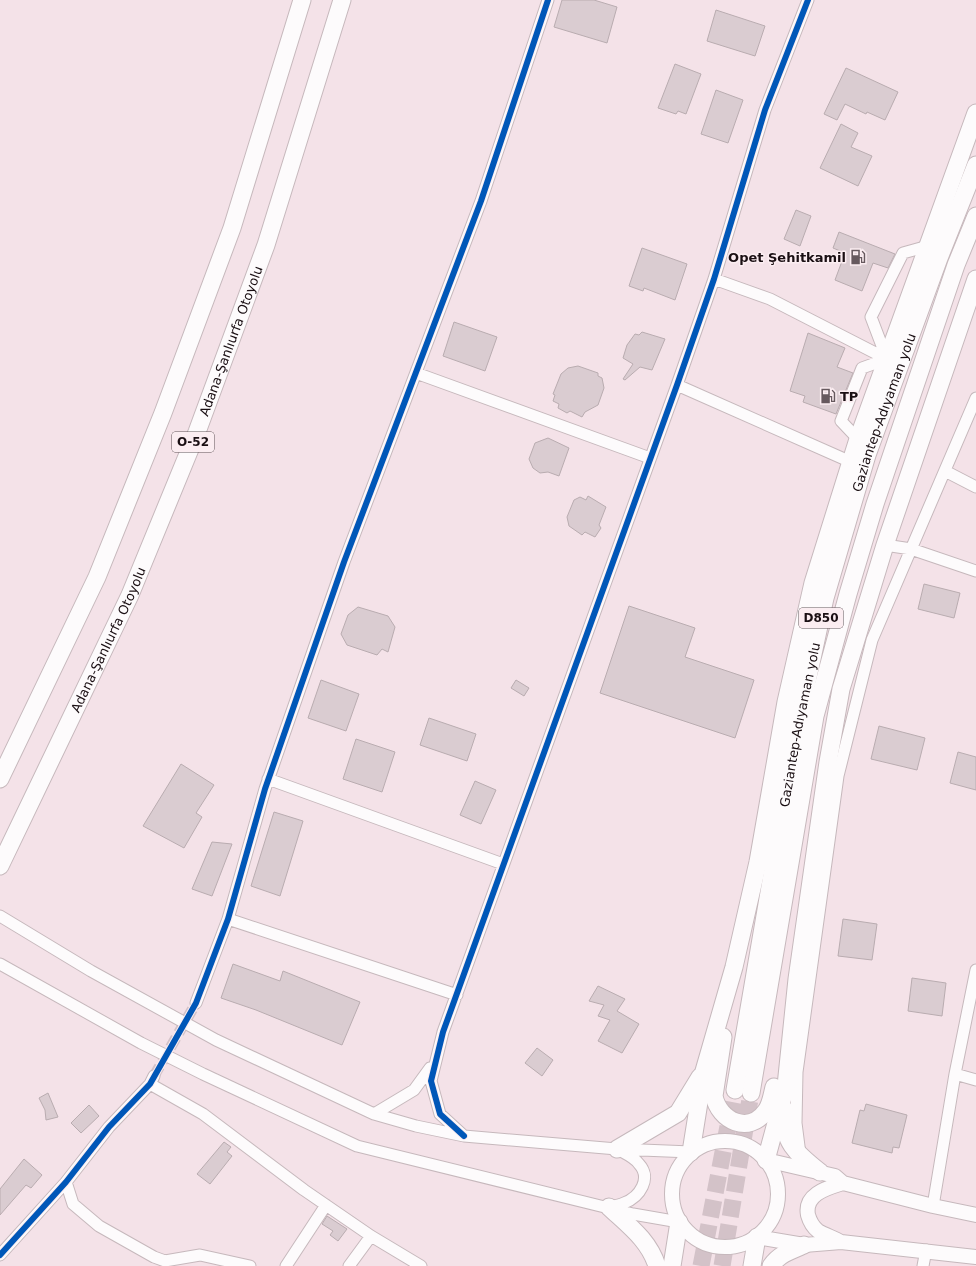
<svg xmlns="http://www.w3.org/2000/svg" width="976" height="1266" viewBox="0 0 976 1266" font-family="'DejaVu Sans',sans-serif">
  <rect width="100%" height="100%" fill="#f4e2e8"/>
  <path fill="#daccd1" stroke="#b9acb0" d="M562 0H594L617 7 607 43 554 27Z
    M716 10 765 26 755 56 707 41Z
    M675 64 701 74 686 114 678 111 676 114 658 108Z
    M846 68 898 92 885 120 867 112 866 114 845 104 837 120 824 114Z
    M716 90 743 100 728 143 701 134Z
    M841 124 858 133 851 147 872 156 858 186 820 168Z
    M796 210 811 216 800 246 784 239Z
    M839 232 895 254 888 268 873 263 862 291 835 280 845 253 833 248Z
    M642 248 687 264 675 300 644 288 643 291 629 286Z
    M454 322 497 337 485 371 443 356Z
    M642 332 665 339 652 370 640 367 625 380 623 379 633 364 623 358 627 345 635 334 639 335Z
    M808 333 845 348 837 367 853 373 836 414 803 402 805 396 790 391Z
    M578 366 598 373V376L602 378 604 388 598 405 585 412 582 417 570 411 567 413 558 408 559 404 553 401 555 395 553 394 561 374 568 368Z
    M548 438 569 448 559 476 548 472 540 473 533 468 529 459 535 443Z
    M588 496 606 507 599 525 601 528 595 537 585 532 582 535 569 526 567 517 574 500 580 497 586 500Z
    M924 584 960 593 954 618 918 609Z
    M629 606 695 628 685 657 754 680 735 738 600 693Z
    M358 607 388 616 395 627 388 652 382 649 377 655 347 645 341 634 348 615Z
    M321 680 359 694 346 731 308 718Z
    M516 680 529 688 524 696 511 688Z
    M429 718 476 734 467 761 420 745Z
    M879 726 925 738 917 770 871 759Z
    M356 739 395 752 382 792 343 779Z
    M958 752 976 757V790L950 783Z
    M181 764 214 785 196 813 202 817 184 848 143 826Z
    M475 781 496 790 481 824 460 815Z
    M274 812 303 821 280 896 251 886Z
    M212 842 232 844 212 896 192 889Z
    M843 919 877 924 872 960 838 956Z
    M233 964 280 981 283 971 360 1002 342 1045 256 1010 221 998Z
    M912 978 946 983 942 1016 908 1011Z
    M598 986 625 999 617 1011 639 1024 622 1053 598 1041 610 1020 598 1016 604 1005 589 1001Z
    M537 1048 553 1060 542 1076 525 1063Z
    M48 1093 58 1117 46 1120 45 1110 39 1098Z
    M866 1104 907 1115 899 1148 893 1147 892 1153 852 1143 860 1110 864 1111Z
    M89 1105 99 1116 81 1133 71 1123Z
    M224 1142 231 1147 227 1152 232 1156 210 1184 197 1174Z
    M24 1159 42 1175 31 1188 26 1185 0 1215V1189Z
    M327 1216 347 1229 338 1241 330 1235 333 1231 322 1224Z"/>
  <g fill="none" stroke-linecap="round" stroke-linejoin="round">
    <path stroke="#d3c2c8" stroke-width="11" stroke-dasharray="11 5.5" stroke-linecap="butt" d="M154 1076 196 1003"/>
    <path stroke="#d3c2c8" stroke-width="17" stroke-dasharray="17 8" stroke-linecap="butt" d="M701 1266 735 1090
      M722 1266 751 1093"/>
    <g stroke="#c6b8bc" stroke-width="13">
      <path id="minor" d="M714 279 770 299 887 359
        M887 359 871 317 903 253 928 246
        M416 373 650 458
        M677 385 851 462
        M858 439 841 421 862 368 887 359
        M945 471 976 487
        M885 545 911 549 976 571
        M268 779 503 864
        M0 916 91 971 216 1040 374 1114 416 1126 464 1136 617 1149 691 1152
        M228 919 457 995
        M0 964 141 1043 203 1074 357 1146 633 1214 679 1222
        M196 1003 228 919 265 789 344 562 481 201 548 0
        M955 1074 976 1080
        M150 1084 203 1114 304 1190 371 1236 421 1266
        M374 1114 414 1090 430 1068
        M464 1136 440 1114 431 1081 443 1032 677 385 714 279 765 110 808 0
        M800 1154 796 1123 797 1072 838 776 872 640 976 398
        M66 1182 73 1204 99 1226 154 1257 165 1261 200 1255 250 1266
        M933 1206 955 1074 976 970
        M609 1207C614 1206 620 1205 624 1203 640 1197 652 1178 639 1164 634 1157 626 1154 619 1150
        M0 1255 66 1182 109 1127 150 1084 154 1076
        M286 1266 326 1205
        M349 1266 371 1236
        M923 1266 926 1250"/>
    </g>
    <g stroke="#c6b8bc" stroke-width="16">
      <path id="major" d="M672 1194a53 53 0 1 1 106 0a53 53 0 1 1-106 0Z
        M766 1160 835 1176 843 1183 933 1206 976 1215
        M757 1237 804 1245 841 1242 976 1257
        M841 1242C834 1238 825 1235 818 1231 813 1227 810 1222 808 1215 804 1194 827 1188 843 1183"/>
    </g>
    <g stroke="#c6b8bc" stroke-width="19">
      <g id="highway">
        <path d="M0 779 97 577 163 413 232 228 302 0"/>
        <path id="s1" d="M0 866 130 595 197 432 266 245 342 0"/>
        <path d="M723 1037 714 1096C719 1121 749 1135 766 1111 771 1104 772 1095 774 1087"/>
        <path id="s2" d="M735 1090 798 724 825 598 867 455 939 258 976 165"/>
        <path d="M751 1093 815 716 848 594 875 504 956 265 976 216"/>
        <path d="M784 1109C782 1142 796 1153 820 1172"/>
        <path d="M617 1149 678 1113 700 1077"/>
        <path d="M691 1152 704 1071 734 967 758 862 786 702 813 583 858 439 976 113"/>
        <path d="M766 1160 786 1086 797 979 828 762 841 689 885 545 976 279"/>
        <path d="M609 1207C628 1225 649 1240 657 1266"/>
        <path d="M672 1266 679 1222"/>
        <path d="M752 1266 757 1237"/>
        <path d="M771 1266C779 1254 792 1250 804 1245"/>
      </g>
    </g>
    <use href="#minor" stroke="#fdfbfc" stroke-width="11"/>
    <use href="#major" stroke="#fdfbfc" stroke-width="14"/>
    <use href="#highway" stroke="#fdfbfc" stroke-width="17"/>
    <g stroke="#fbedf1" stroke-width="8">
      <path id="cycleway" d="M464 1136 440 1114 431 1081 443 1032 677 385 714 279 765 110 808 0
        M0 1255 66 1182 109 1127 150 1084 196 1003 228 919 265 789 344 562 481 201 548 0"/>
    </g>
    <use href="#cycleway" stroke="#0057b8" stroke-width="6"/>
  </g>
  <defs>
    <g id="fuel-bare" transform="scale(1.2)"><path d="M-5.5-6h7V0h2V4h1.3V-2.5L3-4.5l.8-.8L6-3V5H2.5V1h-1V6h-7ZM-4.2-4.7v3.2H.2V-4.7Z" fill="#66595e" stroke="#fbedf1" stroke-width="2.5" paint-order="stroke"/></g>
  </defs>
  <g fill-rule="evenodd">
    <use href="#fuel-bare" x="858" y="257"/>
    <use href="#fuel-bare" x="828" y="396"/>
  </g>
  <g text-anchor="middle" stroke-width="3" stroke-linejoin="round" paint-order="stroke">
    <g fill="#fbedf1" stroke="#5e5256" stroke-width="1">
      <rect x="172" y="432" width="42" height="20" rx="3"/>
      <rect x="799" y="608" width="44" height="20" rx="3"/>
    </g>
    <g font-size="12" font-weight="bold" fill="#1a0f13">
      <text x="193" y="446">O-52</text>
      <text x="821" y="622">D850</text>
    </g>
    <g font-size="13" font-weight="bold" fill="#1a0f13" stroke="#fbedf1" text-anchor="end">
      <text x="846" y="262">Opet Şehitkamil</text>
      <text x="840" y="401" text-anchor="start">TP</text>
    </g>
    <g font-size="13" fill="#1a0f13" stroke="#fbedf1">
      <text dy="5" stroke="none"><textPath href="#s1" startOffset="574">Adana-Şanlıurfa Otoyolu</textPath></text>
      <text dy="5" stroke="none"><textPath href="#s2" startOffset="695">Gaziantep-Adıyaman yolu</textPath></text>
      <text dy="5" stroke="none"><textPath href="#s1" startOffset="251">Adana-Şanlıurfa Otoyolu</textPath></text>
      <text dy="5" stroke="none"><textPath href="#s2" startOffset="371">Gaziantep-Adıyaman yolu</textPath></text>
    </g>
  </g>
</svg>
